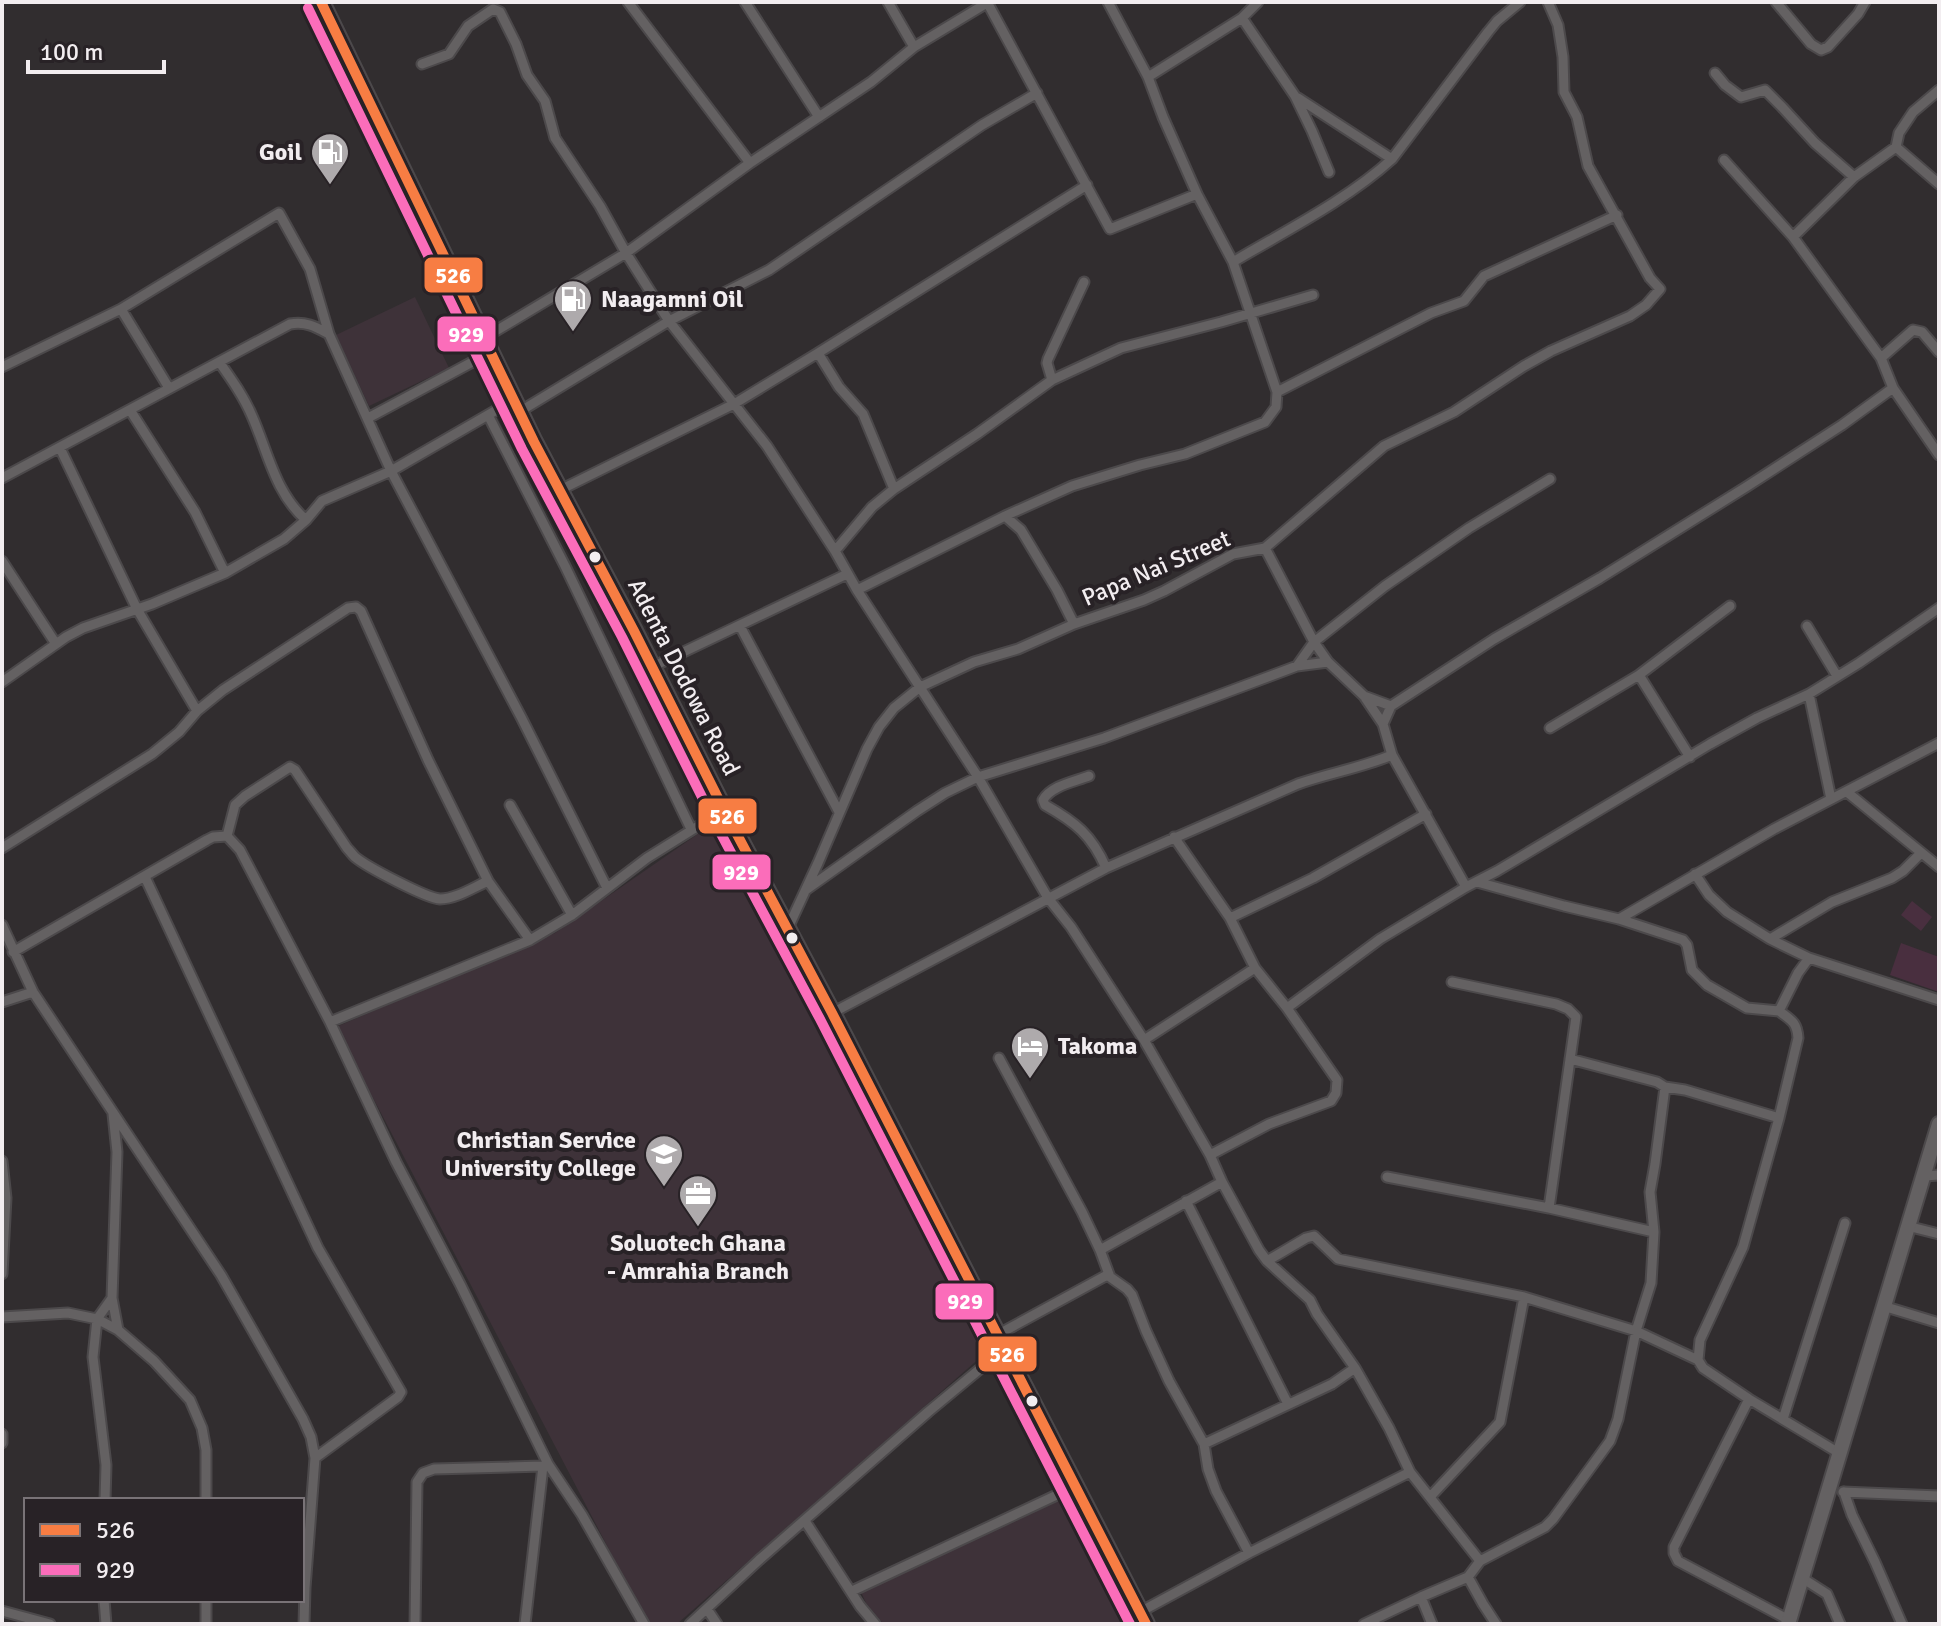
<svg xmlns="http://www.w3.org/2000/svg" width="1941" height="1626" viewBox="0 0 1941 1626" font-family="Signika,sans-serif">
  <rect width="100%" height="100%" fill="#312d2f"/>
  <path fill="#3e3239" d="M415 297 449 368 369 406 336 335Z
    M718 820 991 1348 677 1624H648L336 1027 555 933Z
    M1067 1497 1135 1624H883L866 1603 861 1592Z"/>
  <path fill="#492f3f" d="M1912 901 1932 917 1921 931 1901 915Z
    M1901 943 1939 957V992L1890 975Z"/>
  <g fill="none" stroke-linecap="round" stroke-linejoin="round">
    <g stroke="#4c494b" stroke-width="13">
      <path id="street" d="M628 2 750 163
        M745 2 819 117
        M888 2 914 47
        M1108 2 1148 77 1163 117 1197 194
        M1776 2 1811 44 1821 50 1828 47 1858 14 1865 2
        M1242 18 1295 96 1312 131 1329 172
        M422 64 449 54 468 26 493 9 500 12 516 44 527 75 545 101 555 138 600 206 626 253 669 321 767 446 835 551 857 590 978 777 1048 898 1071 927 1144 1040 1210 1155 1222 1182 1259 1250 1267 1261 1310 1300 1317 1314 1355 1368 1389 1428 1410 1472 1480 1561
        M1715 73 1725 85 1741 97 1765 90 1782 107 1815 143 1854 177
        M1148 77 1242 18 1258 2
        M1298 98 1392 159
        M1896 147 1939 184
        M1724 160 1793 237 1881 358 1893 388 1939 455
        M1793 237 1854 177 1896 147 1899 133 1913 112 1939 90
        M1233 262C1285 231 1347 200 1392 159L1488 32 1497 21 1520 2
        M121 309 169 388
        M484 338 626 253 750 163 871 82 914 47 987 3
        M818 353 1087 185
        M1881 358 1913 330 1922 332 1939 352
        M220 363C232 380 244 397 252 416 268 452 275 493 306 520
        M2 367 121 309 279 213 310 269 329 334 391 471 521 717 607 888
        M1052 380 1047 363 1048 359 1084 282
        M1277 392 1431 313 1464 301 1484 276 1617 215
        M130 410 195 512 225 573
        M519 412 669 321 769 270 982 125 1037 93
        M488 415 565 566 691 829
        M368 418 491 352
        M60 448 137 609 197 711
        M2 478 290 324C306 321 316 327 329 334
        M560 490 734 404 818 353 839 387 863 414 894 489
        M1005 516 1021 530 1057 590 1074 624
        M835 551 872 507 894 489 977 434 1052 380 1121 348 1221 322 1313 295
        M2 561 56 644
        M857 590 1005 516 1072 486 1140 465 1185 454 1265 422 1276 407 1277 392 1233 262 1197 194 1110 229 987 2
        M740 626 839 812
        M1807 626 1837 676
        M1297 666 1314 642 1385 586 1469 528 1550 479
        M652 667 847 574
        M1639 675 1690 757
        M2 682 66 637 83 628 152 604 225 573 284 539 306 520 322 501 391 471 514 400
        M1809 694 1831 799
        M1364 696 1391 706
        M1383 724 1391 706 1494 639 1600 578 1746 487 1842 425 1893 388
        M1550 728 1639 675 1730 606
        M1392 755 1466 887
        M1089 776C1073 782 1051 786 1043 800L1045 805C1075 822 1092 835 1106 868
        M1847 792 1939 867
        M510 805 572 915
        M227 836 235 805 245 796 290 767 295 770 347 848C350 851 352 854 355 857 367 867 426 898 440 899 456 899 474 887 488 881
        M2 848 152 754 179 732 197 711 223 690 348 608 356 607 361 611 428 760 488 881 530 940
        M1695 874 1709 895 1727 912 1770 939 1809 958 1939 1000
        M145 877 318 1248 401 1392 398 1397 315 1458
        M1477 882 1564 906 1619 919 1683 940 1687 945 1692 970 1707 985 1747 1008 1779 1011 1798 973 1809 958
        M807 889 917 811 945 793 978 777 1104 738 1297 666 1328 662
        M1230 918 1313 878 1426 814
        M1619 919 1774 829 1939 743
        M2 925 33 992 221 1275 303 1419 311 1437 315 1458 305 1588 304 1624
        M787 930 818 863 867 749 879 727 894 708 920 687 974 662 1018 649 1074 624 1144 600 1164 591 1233 554 1265 548 1384 446 1454 412 1524 366 1551 351 1630 316 1646 305 1660 289 1650 278 1588 166 1577 117 1564 92 1563 57 1558 25 1548 2
        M1770 939 1832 902 1892 878 1903 871 1921 853
        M13 952 207 840 213 837 227 836 240 850 330 1022 396 1162 460 1284 548 1464 582 1515 644 1624
        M1255 968 1287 1008
        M1452 982 1556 1004 1568 1009 1576 1017 1549 1208
        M2 1002 33 992
        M1779 1011C1791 1020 1797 1022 1798 1038L1779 1118 1743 1247 1700 1340 1698 1360 1703 1368 1749 1399 1839 1453
        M832 1013 1106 868 1298 784C1329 773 1361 768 1392 755L1383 724 1364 696 1328 662 1314 642 1265 548
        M330 1022 530 940 572 915 647 858 724 810
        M1144 1040 1255 968 1230 918 1174 837
        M999 1058 1082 1212 1100 1250 1110 1277 1127 1289 1132 1295 1146 1331 1169 1381 1204 1444 1208 1469 1216 1491 1249 1553
        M1570 1059 1657 1082 1665 1087 1685 1090 1779 1118
        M113 1114 117 1152 112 1298 118 1330
        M1210 1155 1269 1124 1331 1101 1336 1093 1337 1080 1287 1008 1380 939 1466 887 1497 871 1710 744 1757 718 1809 694 1859 663 1939 608
        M2 1161 6 1198 2 1274
        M1924 1176 1939 1175
        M1387 1177 1549 1208 1654 1232
        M1186 1201 1288 1404
        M1907 1226 1939 1234
        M1100 1250 1222 1182
        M1267 1261 1306 1238 1314 1236 1338 1259 1524 1297 1636 1331 1698 1360
        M1883 1306 1939 1323
        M2 1317 68 1313 97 1319 118 1330 154 1361 190 1400 202 1428 206 1450V1500
        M997 1335 1109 1274
        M1749 1399 1674 1547V1553L1678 1561 1789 1620
        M1783 1419 1845 1223
        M2 1434V1443
        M1204 1444 1332 1384 1355 1368
        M1843 1492 1939 1496
        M1844 1492 1852 1515 1875 1562 1902 1624
        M1430 1497 1500 1422 1524 1297
        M105 1500 106 1465 93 1357 97 1319 112 1298
        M805 1521 860 1606 875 1624
        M1468 1577 1483 1604 1496 1624
        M1802 1578 1827 1594 1840 1624
        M852 1591 1076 1486
        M1421 1597 1432 1624
        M104 1600 106 1624
        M707 1609 717 1624
        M2 1611 50 1624
        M1140 1612 1249 1553 1410 1472
        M206 1624V1600
        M415 1624 417 1482 423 1473 434 1469 543 1466 548 1464
        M525 1624 543 1466
        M690 1624 759 1560 928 1412 1004 1349
        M1364 1624 1421 1597 1468 1577 1480 1561 1545 1527 1553 1519 1610 1441 1618 1419 1636 1331 1651 1283 1654 1232 1650 1192 1655 1164 1665 1087"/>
    </g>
    <g stroke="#4c494b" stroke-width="18">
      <path id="secondary" d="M1788 1624 1939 1124"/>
    </g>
    <g stroke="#4c494b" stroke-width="20">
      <path id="primary" d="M321 2 534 442 634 631 724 810 832 1013 1146 1624"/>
    </g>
    <use href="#street" stroke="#646162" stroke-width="9"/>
    <use href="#secondary" stroke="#646162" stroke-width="14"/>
    <use href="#primary" stroke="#695f65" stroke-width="16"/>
    <g stroke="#282226" stroke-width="16">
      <path id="bus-1" d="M321 2 534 442 634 631 724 810 832 1013 1146 1624"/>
    </g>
    <g stroke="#282226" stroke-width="16">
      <path id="bus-2" d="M308 8 522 449 622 637 712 817 820 1019 1130 1624"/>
    </g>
    <use href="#bus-1" stroke="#f77d43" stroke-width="10"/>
    <use href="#bus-2" stroke="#fb6dba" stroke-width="10"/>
  </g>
  <defs>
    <g id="fuel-pin" transform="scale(2)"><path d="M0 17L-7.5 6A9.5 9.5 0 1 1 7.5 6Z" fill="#aeaaac" stroke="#282226"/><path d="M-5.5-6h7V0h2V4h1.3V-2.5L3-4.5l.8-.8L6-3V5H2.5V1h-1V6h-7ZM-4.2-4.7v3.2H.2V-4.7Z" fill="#fff"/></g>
    <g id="hotel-pin" transform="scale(2)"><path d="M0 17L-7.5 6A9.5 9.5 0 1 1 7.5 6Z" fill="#aeaaac" stroke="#282226"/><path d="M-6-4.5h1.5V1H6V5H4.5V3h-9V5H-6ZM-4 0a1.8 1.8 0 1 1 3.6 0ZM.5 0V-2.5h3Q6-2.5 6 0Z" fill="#fff"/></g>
    <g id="university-pin" transform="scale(2)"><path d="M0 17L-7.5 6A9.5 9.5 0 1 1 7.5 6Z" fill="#aeaaac" stroke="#282226"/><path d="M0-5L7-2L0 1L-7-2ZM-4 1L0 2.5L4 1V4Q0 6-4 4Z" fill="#fff"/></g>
    <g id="office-pin" transform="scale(2)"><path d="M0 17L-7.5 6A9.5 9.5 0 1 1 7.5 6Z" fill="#aeaaac" stroke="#282226"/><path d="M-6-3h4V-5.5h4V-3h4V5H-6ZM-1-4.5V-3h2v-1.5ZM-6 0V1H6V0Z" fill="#fff"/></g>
  </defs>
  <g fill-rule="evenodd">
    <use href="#fuel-pin" x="330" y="152"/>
    <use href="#fuel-pin" x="573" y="299"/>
    <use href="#hotel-pin" x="1030" y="1046"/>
    <use href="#university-pin" x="664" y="1154"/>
    <use href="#office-pin" x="698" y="1194"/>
  </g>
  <g fill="#f2edf0" stroke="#282226" stroke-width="3">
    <circle cx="595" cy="557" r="7"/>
    <circle cx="792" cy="938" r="7"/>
    <circle cx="1032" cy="1401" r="7"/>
  </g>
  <g text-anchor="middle" stroke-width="8" stroke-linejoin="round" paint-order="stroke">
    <g font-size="24" font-weight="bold" fill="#f2edf0" stroke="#282226" text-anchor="end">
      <text x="302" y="160">Goil</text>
      <text x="601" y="307" text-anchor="start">Naagamni Oil</text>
      <text x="1058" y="1054" text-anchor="start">Takoma</text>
      <text x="636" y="1148">Christian Service<tspan x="636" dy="28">University College</tspan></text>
      <text x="698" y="1251" text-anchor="middle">Soluotech Ghana<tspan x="698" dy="28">- Amrahia Branch</tspan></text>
    </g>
    <g font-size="24" fill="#f2edf0" stroke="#282226">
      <text transform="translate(1156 568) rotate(-23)" y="8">Papa Nai Street</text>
      <text transform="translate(684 677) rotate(63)" y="8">Adenta Dodowa Road</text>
    </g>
  </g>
  <g stroke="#282226" stroke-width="3">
    <rect x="423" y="256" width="61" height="38" rx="8" fill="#f77d43"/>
    <rect x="436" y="315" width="61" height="38" rx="8" fill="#fb6dba"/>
    <rect x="697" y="797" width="61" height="38" rx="8" fill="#f77d43"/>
    <rect x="711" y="853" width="61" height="38" rx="8" fill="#fb6dba"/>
    <rect x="934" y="1282" width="61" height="39" rx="8" fill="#fb6dba"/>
    <rect x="977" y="1335" width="61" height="38" rx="8" fill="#f77d43"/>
  </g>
  <g font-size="22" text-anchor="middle" font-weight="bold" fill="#fff">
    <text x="453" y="283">526</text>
    <text x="466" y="342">929</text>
    <text x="727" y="824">526</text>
    <text x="741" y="880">929</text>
    <text x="965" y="1309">929</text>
    <text x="1007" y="1362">526</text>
  </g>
  <rect width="1941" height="1626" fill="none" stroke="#f2edf0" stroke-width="8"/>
  <rect x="24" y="1498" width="280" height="104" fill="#282226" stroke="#797377" stroke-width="2"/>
  <rect x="40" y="1524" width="40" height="12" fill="#f77d43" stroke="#797377" stroke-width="2"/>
  <text x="96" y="1538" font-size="24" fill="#f2edf0">526</text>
  <rect x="40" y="1564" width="40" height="12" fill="#fb6dba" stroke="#797377" stroke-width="2"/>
  <text x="96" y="1578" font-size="24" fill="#f2edf0">929</text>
  <path d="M28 60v12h136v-12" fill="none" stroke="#f2edf0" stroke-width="4"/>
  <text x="40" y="60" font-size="24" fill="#f2edf0" stroke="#282226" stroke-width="6" paint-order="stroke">100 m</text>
</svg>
